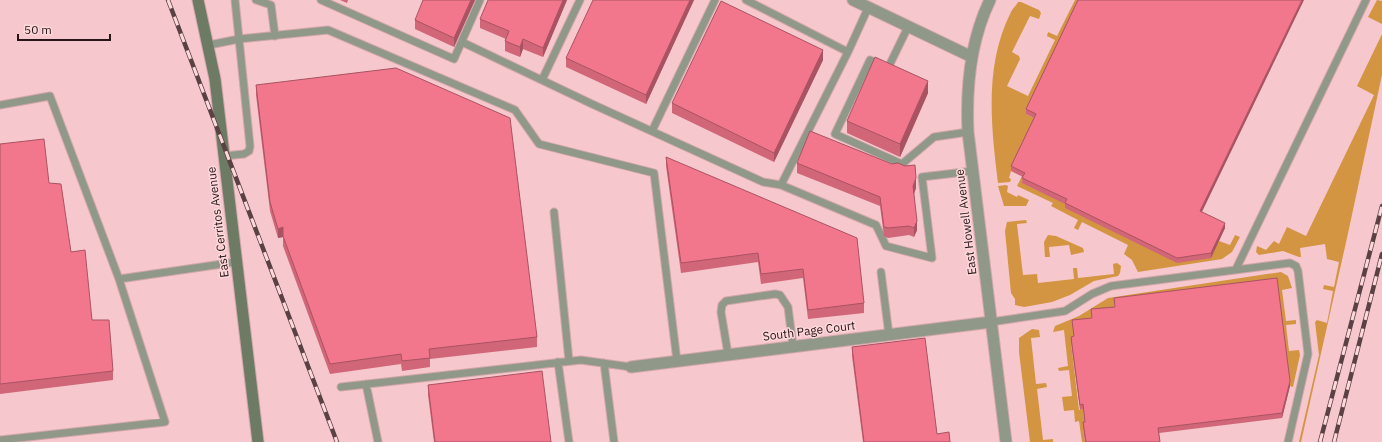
<svg xmlns="http://www.w3.org/2000/svg" width="1382" height="442" viewBox="0 0 1382 442" font-family="'IBM Plex Sans',sans-serif">
  <rect width="100%" height="100%" fill="#f6c7cc"/>
  <path fill="#d39542" d="M1075 0H1081L1026 114 1036 119 1011 171 1009 178 1011 179 1010 182 998 183C991 126 984 65 1011 12 1013 8 1016 6 1018 2H1021L1039 10 1041 13 1039 19 1030 16 1012 52 1019 56 1020 59 1007 86 1028 96 1055 40 1047 36 1048 32 1057 36Z
    M1377 0 1382 1V24L1368 17Z
    M1382 34V75L1347 238 1301 442H1299L1319 355 1315 322 1317 320 1327 323 1333 291 1323 289 1324 285 1334 287 1339 262 1327 259 1325 244 1300 248 1301 257H1299L1283 251 1259 255 1256 252 1257 246 1266 250 1274 241 1279 244 1287 227 1306 236 1374 95 1357 86Z
    M1022 176 1025 178 1023 183 1067 204 1219 241 1230 245 1235 235 1240 237 1232 252 1222 259 1138 272 1132 260 1124 254 1128 245 1082 222 1078 230 1074 228 1078 220 1051 206 1053 203 1017 186Z
    M1006 185 1008 186 1007 192 1017 197 1018 195 1029 200 1026 206H1004L998 186Z
    M1026 220 1027 223 1017 224 1023 275 1037 274 1038 283 1074 279 1073 268H1077L1078 278 1114 274 1113 264 1117 263 1121 266 1120 273 1118 276 1094 281 1070 295 1052 302 1024 307 1015 305V299L1011 293 1005 231 1007 222Z
    M1048 235 1056 236 1083 248 1084 252 1071 255 1069 245 1049 247 1050 257H1045L1044 242Z
    M1281 272 1288 276 1292 288 1282 290 1286 321 1296 320V324L1286 325 1289 351 1299 350 1300 355 1293 387 1290 386 1277 283 1114 303 1115 312 1091 314 1092 323 1074 341 1071 342 1079 410 1083 409 1085 427H1083L1085 442H1082L1079 421 1075 422 1074 410 1064 411 1062 397 1072 396 1069 370 1059 371 1058 368 1068 366 1064 330 1053 332 1055 326 1079 316 1108 298Z
    M1032 329 1039 330 1040 337 1031 338 1036 384 1046 383 1047 387 1037 389 1043 440 1053 439V442H1030L1019 352V338Z"/>
  <g fill="none" stroke-linecap="round" stroke-linejoin="round">
    <g stroke="#d1a7ab" stroke-width="9">
      <path id="service" d="M256 0 271 5 275 36
        M321 0 454 59 480 0
        M746 0 848 52 868 8
        M908 27 888 68 870 60 835 134 902 164 934 137 968 132
        M462 42 592 104 763 182 781 185
        M209 45 239 39 328 30 515 110 539 144 654 173 677 361
        M848 52 781 185 876 225 886 246 932 258 922 177 973 171
        M542 80 580 0
        M0 105 50 96 119 279 165 422 0 440
        M652 131 715 0
        M224 156 244 154 249 151 250 146 235 0
        M554 212 569 361
        M1236 269 1366 0
        M881 272 889 335
        M119 279 236 262
        M991 322 1065 311 1092 294 1111 286 1290 263 1296 266 1298 271 1308 354 1288 442
        M728 354 721 312 722 305 726 301 775 294 780 295 788 307 793 346
        M558 362 569 442
        M604 363 614 442
        M366 384 378 442
        M341 387 581 360 631 367"/>
    </g>
    <g stroke="#d1a7ab" stroke-width="13">
      <path id="minor" d="M631 367 991 322"/>
    </g>
    <g stroke="#d1a7ab" stroke-width="13">
      <path id="tertiary" d="M853 0 972 57
        M990 0C970 41 966 88 968 132L1006 442"/>
    </g>
    <g stroke="#d1a7ab" stroke-width="13">
      <path id="secondary" d="M198 0 215 79 258 442"/>
    </g>
    <use href="#service" stroke="#8f9889" stroke-width="7"/>
    <use href="#minor" stroke="#8f9889" stroke-width="11"/>
    <use href="#tertiary" stroke="#8f9889" stroke-width="11"/>
    <use href="#secondary" stroke="#6e7b64" stroke-width="11"/>
    <g stroke="#5a4144" stroke-width="4.5">
      <path id="rail" d="M168 0 337 442
        M1320 442 1382 206
        M1334 442 1382 254"/>
    </g>
    <use href="#rail" stroke="#fdd7da" stroke-width="3" stroke-dasharray="9" stroke-linecap="butt"/>
  </g>
  <path fill="#d06678" d="M340 0H348L347 3Z
    M475 0 454 47 415 29V20Z
    M567 0 543 57 523 49 520 57 505 51V41L506 39 480 28V19Z
    M694 0 646 104 566 67V58Z
    M1078 0 1202 212 1225 228 1211 258 1177 263 1065 208V204L1022 183 1023 177 1011 171V166L1034 118 1026 114V109Z
    M823 60 774 162 672 113V103Z
    M256 85 537 337V347L430 359V367L402 371 401 364 330 374 283 246V237L278 238 270 211 256 95Z
    M928 93 900 157 847 133V121Z
    M0 144 49 183 92 320 113 371V380L0 394Z
    M666 157 864 303V313L808 319 803 278 761 284 758 262 681 273 666 166Z
    M797 163 916 188 914 194 917 230 914 237 909 235 888 238 884 236 880 206 797 173Z
    M1114 298 1290 386 1282 418 1159 433 1160 442H1085L1083 427V422H1085L1083 409 1080 410 1071 342V337L1074 336 1072 320 1092 318 1091 309 1115 307Z
    M852 347 937 434 950 442H863L852 356Z
    M428 385 551 442H434L428 395Z"/>
  <path fill="#a95362" d="M471 0H475L454 47V38Z
    M563 0H567L543 57V48Z
    M690 0H694L646 104V95Z
    M1302 0H1304L1200 216V211Z
    M523 39V49L520 57V47Z
    M823 50V60L774 162V153Z
    M928 81V93L900 157V144Z
    M916 178V188L913 196V186Z
    M917 221V230L914 237V228Z
    M1225 223V228L1211 258V253Z
    M283 227V237L278 238V229Z
    M1290 381V386L1282 418V413Z"/>
  <path fill="#f2778c" stroke="#a95362" d="M423 0H471L454 38 415 20Z
    M488 0H563L543 48 523 39 520 47 505 41 509 31 480 19Z
    M593 0H690L646 95 566 58Z
    M1078 0H1302L1200 211 1225 223 1211 253 1177 258 1065 203 1067 199 1022 178 1025 173 1011 166 1036 114 1026 109Z
    M721 1 823 50 774 153 672 103Z
    M875 57 928 81 900 144 847 121Z
    M396 68 510 118 537 337 429 349 430 358 402 361 401 354 330 364 283 236V227L278 229 270 202 256 85Z
    M810 131 892 164 898 163 905 166 915 165 916 178 913 186 917 221 914 228 909 226 888 228 884 227 880 197 797 163Z
    M44 139 49 183 61 184 71 252 85 250 92 320H109L113 371 0 384V144Z
    M666 157 857 238 864 303 808 310 803 269 761 274 758 253 681 263Z
    M1277 278 1290 381 1282 413 1158 428 1160 442H1086L1083 422H1085L1083 404 1080 405 1071 337 1074 336 1072 320 1092 318 1091 309 1115 307 1114 298Z
    M925 338 937 434 949 432 950 442H864L852 347Z
    M542 371 551 442H435L428 385Z"/>
  <g text-anchor="middle" stroke-width="3" stroke-linejoin="round" paint-order="stroke">
    <g font-size="12" fill="#261517" stroke="#fdd7da">
      <text transform="translate(218 222) rotate(-97)" y="4">East Cerritos Avenue</text>
      <text transform="translate(966 222) rotate(-97)" y="4">East Howell Avenue</text>
      <text transform="translate(809 331) rotate(-7)" y="4">South Page Court</text>
    </g>
  </g>
  <path d="M18 34v6h92v-6" fill="none" stroke="#261517" stroke-width="2"/>
  <text x="24" y="34" font-size="12" fill="#261517" stroke="#fdd7da" stroke-width="3" paint-order="stroke">50 m</text>
</svg>
